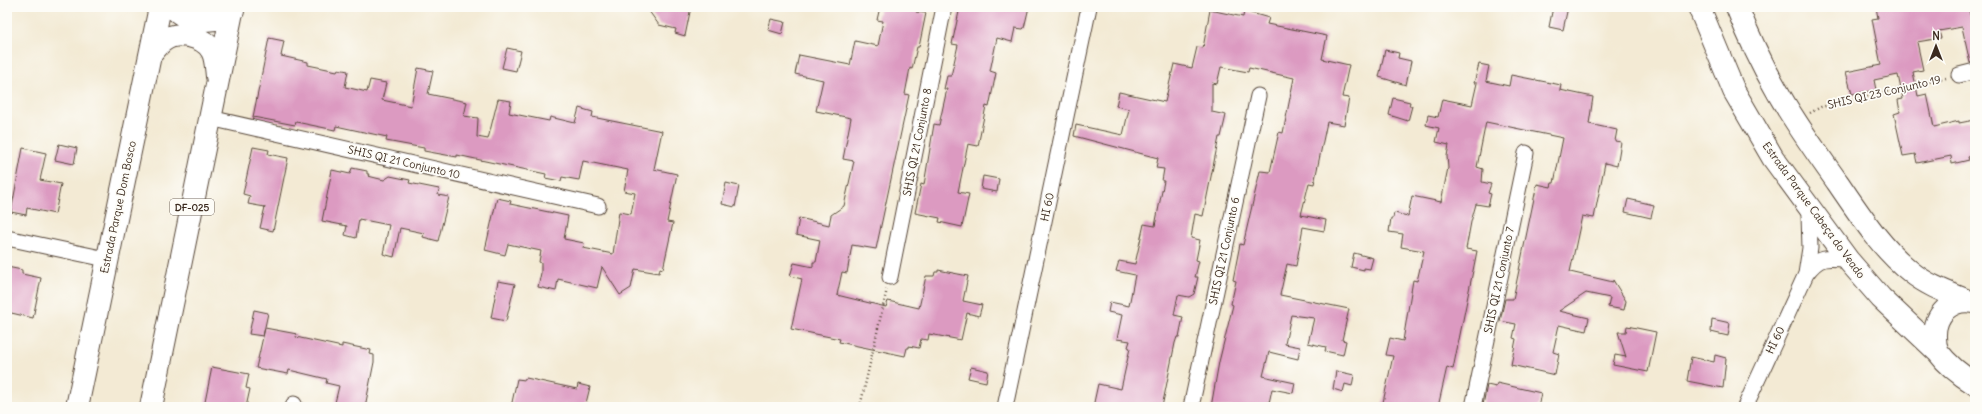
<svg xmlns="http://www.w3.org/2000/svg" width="1982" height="414" viewBox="0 0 1982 414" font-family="Delius,sans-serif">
  <rect width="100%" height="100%" fill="#fdfcf7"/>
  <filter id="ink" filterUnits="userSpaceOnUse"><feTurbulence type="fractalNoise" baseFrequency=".025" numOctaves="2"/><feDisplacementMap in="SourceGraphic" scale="8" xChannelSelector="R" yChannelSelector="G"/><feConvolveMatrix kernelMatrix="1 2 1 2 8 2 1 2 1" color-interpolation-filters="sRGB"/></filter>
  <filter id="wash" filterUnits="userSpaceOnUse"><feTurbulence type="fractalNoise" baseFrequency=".012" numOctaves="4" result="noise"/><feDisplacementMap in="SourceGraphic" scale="16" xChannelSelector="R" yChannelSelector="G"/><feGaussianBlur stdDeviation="0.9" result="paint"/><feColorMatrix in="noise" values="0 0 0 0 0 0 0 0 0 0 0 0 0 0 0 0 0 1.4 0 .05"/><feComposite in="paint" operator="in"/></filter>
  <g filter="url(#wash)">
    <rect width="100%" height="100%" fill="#f3ead4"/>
    <g id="blocks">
      <path fill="#dc9ac1" d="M646 7H691L685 36 675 33 676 29 659 25Z
        M880 7H917L916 12 926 13 919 47H917L912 69 910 68 905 94 909 95 876 249 852 245 847 273 842 272 837 295 886 307 888 301 919 308 926 276H934L935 272H938V270L968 276 963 301 982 305 979 316 967 313 961 340 929 334 928 340 921 339 919 348 909 346V348H907L905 356 839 342 840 339 791 329 802 279 790 276 794 263 813 267V262H816L820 240 796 235 799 218 829 225 831 215 844 206 854 161 843 159 851 118 816 111 823 80 795 74 799 55 850 65 855 41 878 46 883 21 877 20Z
        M960 7H1029L1024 28 1023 29 1015 28 1012 42 997 38 990 71 996 73 989 107 986 106 978 146 968 144 958 192 969 194 962 227 939 222 940 218 915 213 921 184 924 185 934 124 939 125 947 89H944L947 76H951L958 45 952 44Z
        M1553 7H1568L1563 30 1549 27Z
        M1876 7H1968L1972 22H1975V62L1970 63 1962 27 1939 31 1941 38 1917 42 1923 70 1913 72 1918 96 1927 94 1934 127 1959 121V123L1975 120V155L1968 157 1969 160 1952 164 1951 156 1917 163 1915 154 1903 156 1894 114 1900 112 1898 100 1903 99 1898 75 1874 80 1876 90 1852 94 1846 72 1881 65 1872 19 1878 18Z
        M1210 10 1243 17 1244 11 1269 18 1267 24 1327 36 1322 59 1349 65 1342 97 1349 98 1344 125 1327 122 1314 184 1309 183 1301 215 1326 220 1324 231 1303 227 1296 266 1287 264 1280 295 1349 309 1342 340 1346 341 1343 355 1325 351 1326 347 1308 343 1314 318 1291 315 1285 344 1300 347 1298 359 1269 352 1263 376 1295 383 1293 393 1272 389 1269 403 1267 402 1266 407H1211L1219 362 1233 305 1231 304 1236 281 1233 280 1240 244 1243 245 1260 171 1270 172 1279 132 1283 133 1294 78 1249 68 1248 72 1221 67 1217 84 1212 83V112L1226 115 1221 137H1219L1203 216 1195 214 1191 238 1200 240 1196 260 1199 261 1195 277H1198L1194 294 1189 297 1178 295 1174 315 1183 317 1179 337H1177L1175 343 1162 407H1093L1098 384 1121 389 1130 348 1128 347 1130 341 1117 339 1122 315 1108 312 1110 302 1129 306 1135 275 1116 271 1119 261 1135 264 1144 224 1155 226 1164 181H1162L1164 169 1156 168 1158 158 1074 136 1076 125 1123 135 1129 109 1116 106 1119 92 1165 102 1174 64 1192 68 1197 47 1203 48Z
        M771 19 785 22 782 34 768 30Z
        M269 38 284 41 281 56 308 62V65L337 71 338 69 348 71 345 87 367 92 370 80 386 83 382 100 411 106 418 68 433 71 428 94 467 102 464 116 478 118 477 137 488 139 498 99 511 101 509 113 549 121 550 117 575 123 579 108 593 112 592 117 662 131 654 169 677 174 667 222 673 223 663 269 660 268 659 273 635 269 631 288 620 295 602 267 597 288 558 279 556 291 538 287 541 273V263L539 262 541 251 508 244 505 255 485 250 497 198 511 201 510 204 568 216 564 239 584 243 583 248 613 254 619 212 631 214 635 193 624 191 628 170 583 161 579 180 562 177 561 181 545 178 546 174 457 155V157L424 151V148L386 141 387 137 336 126 335 130 296 122 295 125 253 117Z
        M507 48 521 51 516 71 502 68Z
        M1385 50 1399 53 1398 58 1411 61 1406 85 1379 77Z
        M1479 64 1489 66 1486 81 1509 86 1511 75 1561 85 1560 90 1593 97 1589 124 1617 130 1615 141 1621 142 1617 166 1605 163 1594 218 1582 216 1570 272 1613 282V280L1626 301 1624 310 1608 307 1610 298 1586 293 1559 311 1589 318 1586 331 1559 325 1553 352 1559 354 1555 375 1511 365 1516 339 1513 338 1516 324 1500 321 1505 299H1513L1537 184 1551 187 1552 183H1554L1563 138 1486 122 1477 167 1483 169 1482 182 1491 184 1488 193 1491 194 1488 206 1476 204 1471 222 1466 249 1477 251 1453 369 1447 367 1438 407H1382L1393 356 1386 355 1390 338 1403 341 1413 280 1417 281 1424 251 1401 247 1403 234 1389 232 1391 218H1393L1394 213 1408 216 1412 196 1441 202 1448 168 1447 156 1449 145 1436 142 1439 128 1426 125 1428 115 1438 117 1442 99 1472 105 1477 83H1474Z
        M1393 98 1410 102 1409 106H1412L1408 121 1389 115Z
        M59 144 77 148 74 164 55 160Z
        M253 147 269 150 268 154 288 158 273 231 260 228 265 207 248 204 250 196 243 194Z
        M23 148 46 153 40 180 61 184 55 214 27 208 26 215 11 212Z
        M352 168 367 171V174H369L368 176 384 180 390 176 410 180 409 183 439 189 438 195 449 197 438 241 423 237 424 233 400 228 394 257 383 254 389 225 359 219 356 238 345 235 347 226 322 221 332 170 350 174Z
        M983 176 999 179 997 192 981 189Z
        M726 183 739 186 735 207 722 204Z
        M1628 199 1654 205 1651 218 1625 212Z
        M1354 253 1373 258 1370 269 1364 268V270L1351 267Z
        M7 267 22 270V274L41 278 33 318 7 312Z
        M498 281 515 284 506 321 491 318Z
        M254 310 268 313 263 336 249 334Z
        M1712 319 1730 323 1728 336 1711 332Z
        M1627 326 1656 332 1648 372 1613 365 1615 355 1626 357 1618 332H1626Z
        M265 328 297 334 296 337 342 347V344L371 350 370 354 374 355V362L365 407H334L339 386 326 383 327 379 289 370 288 374 256 368Z
        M1715 355 1726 358 1723 388 1687 381 1691 357 1714 362Z
        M212 367 249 374 246 388 250 389 246 407H204Z
        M971 367 988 371 986 382 968 378Z
        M1336 371 1354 375 1352 386 1345 384 1343 392 1333 389Z
        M526 378 577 389 578 384 590 387 585 407H511L517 379 525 380Z
        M1497 383 1541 393 1538 407H1491L1483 405 1487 385 1496 387Z"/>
    </g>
  </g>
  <g filter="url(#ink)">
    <use href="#blocks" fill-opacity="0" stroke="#574739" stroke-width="1"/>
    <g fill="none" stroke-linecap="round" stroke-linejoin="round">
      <g stroke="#574739" stroke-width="17">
        <path id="minor" d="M1959 75 1975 71
          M210 118 598 206
          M7 238 106 259
          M1806 274 1810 248 1809 215 1810 208
          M890 277 944 7
          M293 407 294 404
          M1005 407 1089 7
          M1191 407 1258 96
          M1473 407 1526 153
          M1745 407 1806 274C1819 256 1827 257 1848 260"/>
      </g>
      <g stroke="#574739" stroke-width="24">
        <path id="secondary" d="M1699 7 1734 91 1773 158 1848 260 1881 298 1937 351
          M1737 7C1748 35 1761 63 1776 89 1794 122 1817 153 1838 183 1860 215 1881 248 1911 272 1928 286 1949 293 1968 301
          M1974 302C1951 297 1934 315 1935 337 1935 341 1936 348 1938 352 1947 364 1962 376 1975 384"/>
      </g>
      <g stroke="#574739" stroke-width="24">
        <path id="primary" d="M173 7C186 23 218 24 233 11
          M151 54C155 50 159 44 163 41 177 30 204 36 212 51 216 58 216 69 217 76
          M77 407 160 7
          M151 407 233 7"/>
      </g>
      <path stroke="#574739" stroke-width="2.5" stroke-dasharray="1 3" stroke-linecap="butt" d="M1810 113 1821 107 1946 78
        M860 407 887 289"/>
      <use href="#minor" stroke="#fff" stroke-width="15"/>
      <use href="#secondary" stroke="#fff" stroke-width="22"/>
      <use href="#primary" stroke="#fff" stroke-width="22"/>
    </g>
  </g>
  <g text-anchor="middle" stroke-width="3.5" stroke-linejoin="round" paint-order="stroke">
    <rect fill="#fdfcf7" stroke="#75695f" stroke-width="1" x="170" y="199" width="44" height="16" rx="3"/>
    <g font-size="10" font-weight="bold" fill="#3b2a1e">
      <text x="192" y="211">DF-025</text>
    </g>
    <g font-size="11" fill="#3b2a1e" stroke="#fdfcf7">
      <text transform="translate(1884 92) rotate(-13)" y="4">SHIS QI 23 Conjunto 19</text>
      <text transform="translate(917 142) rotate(-79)" y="4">SHIS QI 21 Conjunto 8</text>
      <text transform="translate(404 162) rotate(13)" y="4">SHIS QI 21 Conjunto 10</text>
      <text transform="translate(118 207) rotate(-78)" y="4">Estrada Parque Dom Bosco</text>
      <text transform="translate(1047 207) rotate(-78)" y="4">HI 60</text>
      <text transform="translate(1814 210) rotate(54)" y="4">Estrada Parque Cabeça do Veado</text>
      <text transform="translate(1224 251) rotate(-78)" y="4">SHIS QI 21 Conjunto 6</text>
      <text transform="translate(1499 280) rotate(-78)" y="4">SHIS QI 21 Conjunto 7</text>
      <text transform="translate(1775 340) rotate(-65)" y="4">HI 60</text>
    </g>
  </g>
  <rect width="1982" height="414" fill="none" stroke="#fdfcf7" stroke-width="24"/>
  <g transform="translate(1936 46)" stroke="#fdfcf7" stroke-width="3" paint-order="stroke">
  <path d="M0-3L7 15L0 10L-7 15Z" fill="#3b2a1e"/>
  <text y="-6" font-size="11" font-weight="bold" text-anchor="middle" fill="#3b2a1e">N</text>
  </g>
</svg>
